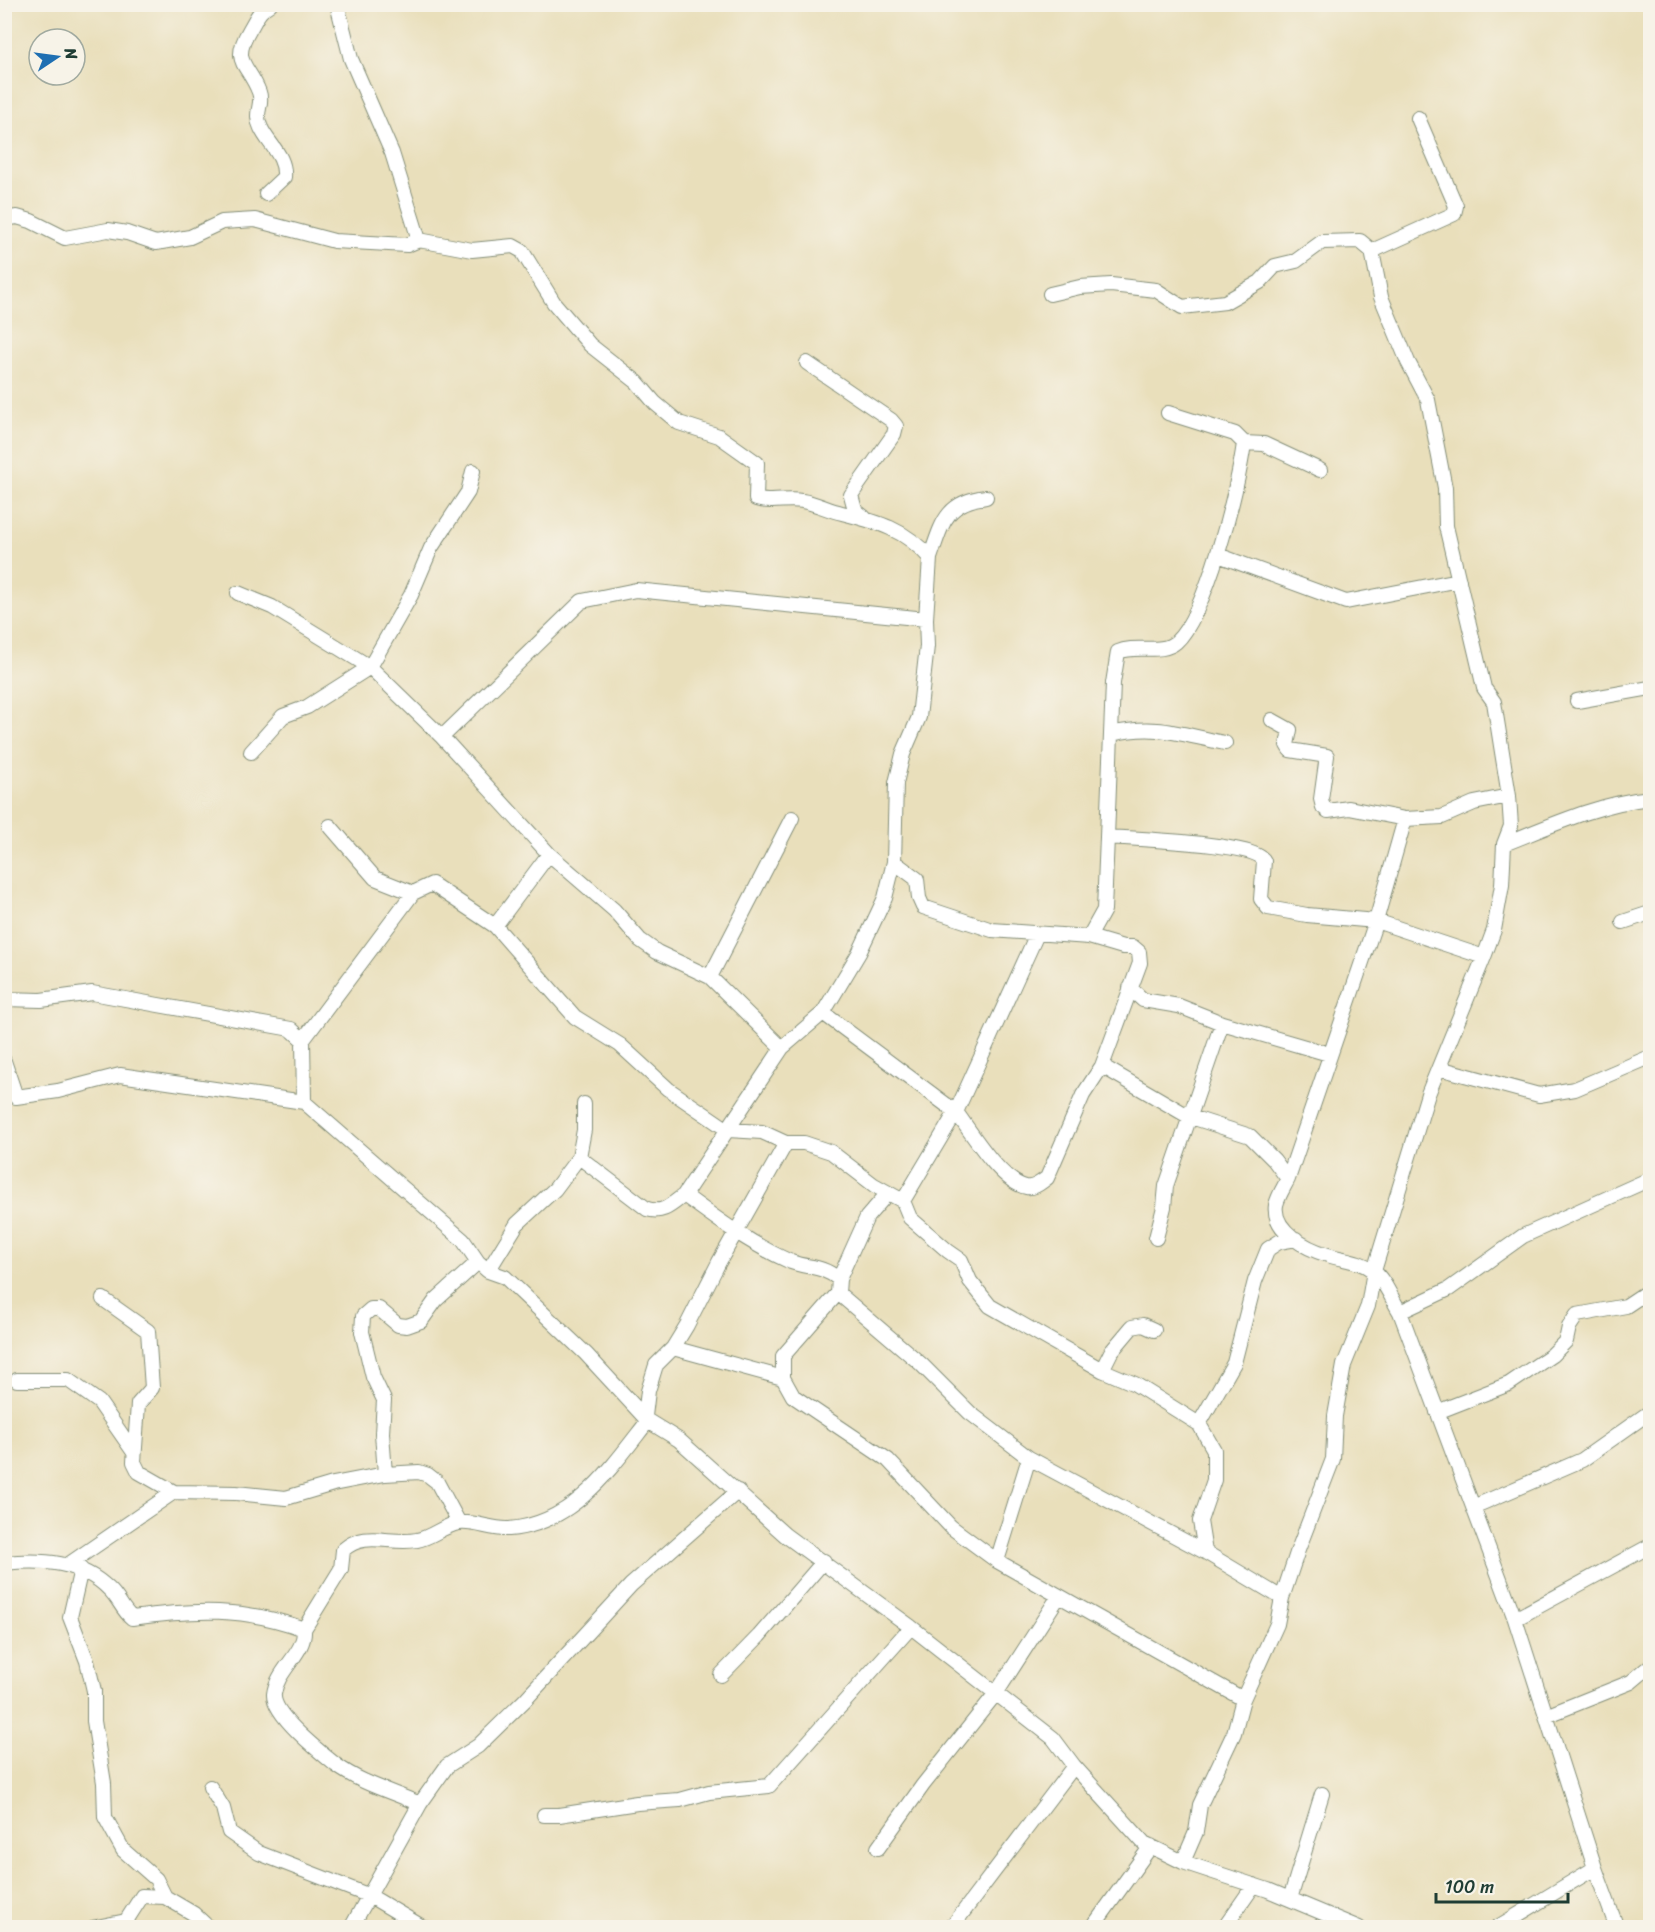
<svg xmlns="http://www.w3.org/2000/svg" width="1655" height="1932" viewBox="0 0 1655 1932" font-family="Sriracha,sans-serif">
  <rect width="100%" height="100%" fill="#f7f3e8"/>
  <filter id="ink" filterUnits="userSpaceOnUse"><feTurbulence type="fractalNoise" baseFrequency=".0167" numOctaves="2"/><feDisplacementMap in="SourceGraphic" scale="12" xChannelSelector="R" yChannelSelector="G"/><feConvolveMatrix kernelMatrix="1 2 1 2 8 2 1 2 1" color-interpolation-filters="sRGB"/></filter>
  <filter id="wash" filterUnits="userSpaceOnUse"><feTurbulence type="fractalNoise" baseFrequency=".008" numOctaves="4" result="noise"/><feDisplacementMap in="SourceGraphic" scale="24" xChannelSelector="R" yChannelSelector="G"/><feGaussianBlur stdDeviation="1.35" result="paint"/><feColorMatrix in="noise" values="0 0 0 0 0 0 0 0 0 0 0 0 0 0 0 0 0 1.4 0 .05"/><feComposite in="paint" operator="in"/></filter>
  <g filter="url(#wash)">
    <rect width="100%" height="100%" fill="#e9dfbb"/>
  </g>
  <g filter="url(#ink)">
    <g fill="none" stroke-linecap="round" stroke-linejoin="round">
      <g stroke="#848e78" stroke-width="16">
        <path id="minor" d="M337 4 351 59 392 153 419 240 472 250 513 246 522 251 554 303 590 345 637 382 655 403 679 423 719 436 757 463 756 499C770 504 787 498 802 501 816 503 828 510 842 513 878 522 905 529 930 558L926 619 927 646 919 717 903 754 896 783 894 862 885 898 859 953 823 1013 782 1048
          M266 194 284 177C286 156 268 144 261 128 253 112 264 105 259 92 248 63 230 63 250 29 256 19 259 10 270 4
          M4 219 17 217 31 221 65 238 108 230 127 233 156 243 190 237 222 222 255 220 334 241 407 245 419 240
          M1372 251 1454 214 1456 206 1418 118
          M1050 294 1080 287 1111 285 1156 290 1182 307 1225 302 1260 282 1275 266 1296 261 1322 242 1360 241 1372 251 1381 297 1408 362 1428 400 1445 488 1446 526 1484 688 1494 702 1509 796
          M807 363 891 420 896 426 894 434 851 495 855 510 864 517
          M1244 443 1264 444 1320 470
          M473 471 468 492 431 548 411 595 370 667 442 737 549 854 614 910 640 940 657 952 710 977 792 818
          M1218 555 1346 602 1459 580
          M930 558C942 524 945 502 986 497
          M238 593 272 607 370 667 307 707 283 716 251 752
          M1577 701 1650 688
          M1272 720 1290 730 1287 745 1290 750 1327 756 1321 799 1323 807 1328 811 1349 808 1405 819
          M1112 734C1157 723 1182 735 1225 743
          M442 737 582 601 636 590 926 619
          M1107 837 1113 683 1118 652C1136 644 1161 655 1176 642 1206 615 1239 485 1244 443L1235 434 1168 413
          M1504 844C1550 826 1600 803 1650 798
          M894 862 917 879 919 898 923 907 992 930 1089 937 1123 947H1133L1139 952 1140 963 1102 1066
          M413 893 432 884 495 926 575 1017 620 1045 668 1089 728 1130 762 1132 786 1143 719 1262 687 1325 673 1348 656 1365 648 1391 645 1416
          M1623 922 1650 913
          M495 926 549 854
          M1037 934 956 1112C971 1132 1001 1182 1026 1187 1034 1189 1041 1182 1047 1178L1083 1095 1102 1066 1188 1116 1250 1136 1274 1160 1288 1179
          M1089 937 1104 910 1107 837C1132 839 1256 843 1264 861L1261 899 1268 908 1307 915 1376 921 1484 957 1428 1094 1374 1271 1368 1306 1344 1365 1335 1416 1333 1459 1298 1550 1282 1598 1277 1624 1243 1699 1234 1733 1200 1805 1196 1832 1183 1862
          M1484 957 1494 930 1502 885 1504 844 1511 826 1509 796 1474 803 1442 817 1405 819 1376 921 1288 1179C1284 1187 1278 1196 1276 1205 1272 1231 1307 1249 1328 1255 1343 1260 1359 1260 1372 1270 1384 1278 1392 1300 1400 1312L1515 1619 1595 1868 1617 1928
          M1130 988 1143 1000 1179 1006 1222 1023 1166 1186 1164 1207 1156 1238
          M4 999 41 1000 92 993 291 1029 303 1040 304 1102 463 1240 478 1262 488 1271 517 1224 555 1189 579 1157 584 1130V1104
          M823 1013 956 1112 903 1201
          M1222 1023 1329 1054
          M303 1040 413 893 375 878 330 826
          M4 1061 16 1097 58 1091 120 1075 304 1102
          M1439 1068 1539 1095 1575 1089 1650 1057
          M786 1143H804L831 1152 874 1185 903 1201 910 1218 948 1251 961 1260 970 1281 990 1306 1102 1370 1135 1384 1199 1424 1214 1450V1480L1200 1521 1205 1552
          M579 1157 647 1209C663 1214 671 1205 684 1195L782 1048 710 977
          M684 1195C718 1220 752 1245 791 1262 810 1269 819 1264 839 1279L838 1293 921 1364 970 1413 1029 1458 1205 1552 1282 1598
          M488 1271 505 1277 586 1354 648 1421 679 1440 785 1535 911 1627 1053 1738 1074 1766 1144 1843 1183 1862 1268 1890 1359 1928
          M839 1279 867 1217 888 1193
          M838 1293 783 1356V1378L793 1396 888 1460 951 1527 997 1561 1243 1699
          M103 1299 148 1331 152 1388 138 1404 134 1462 139 1472 174 1492
          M1400 1312 1449 1289 1523 1236 1650 1179
          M673 1348 783 1378
          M1102 1370 1111 1352 1132 1327 1143 1325 1154 1330
          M17 1380H68L99 1402 133 1451
          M1437 1412 1509 1384 1552 1355 1566 1341 1569 1327 1577 1315 1626 1306 1650 1290
          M1199 1424 1234 1363 1255 1281 1268 1249 1279 1242 1296 1239
          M385 1474 382 1433 384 1400 373 1377 362 1332 363 1316 371 1309H379L398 1325 407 1326 421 1321 436 1300 478 1262
          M1473 1507 1582 1460 1650 1412
          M997 1561 1029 1458
          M4 1563C42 1559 81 1561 109 1589 119 1598 122 1610 132 1618 195 1609 243 1607 304 1629L341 1569 343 1550C365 1530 390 1545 417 1540 431 1538 444 1525 459 1523 475 1521 492 1530 509 1529 574 1524 611 1468 648 1421
          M69 1564 174 1492 236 1493 286 1498 333 1484 385 1474 419 1472 428 1475 437 1482 459 1523
          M81 1569 70 1617 87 1661 94 1691V1721L104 1783 105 1817 123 1850 156 1879 165 1897 194 1914 209 1928
          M1515 1619 1650 1546
          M304 1629C306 1653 277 1669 274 1694 272 1714 321 1753 336 1765 360 1783 393 1792 420 1804
          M721 1675 759 1636 824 1561
          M1546 1716 1631 1682 1650 1666
          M210 1787 223 1808 229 1832 259 1853 370 1896 424 1928
          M544 1815H559L637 1803 680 1800 709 1792 769 1786 911 1627
          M878 1848 923 1785 997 1692 1059 1596
          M1290 1899 1322 1794
          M92 1928 126 1921 142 1896 165 1897
          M351 1928 420 1804 447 1766 478 1746 525 1700 631 1585 738 1491
          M951 1928 1074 1766
          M1092 1928 1151 1846
          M1224 1928 1254 1885
          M1496 1928 1595 1868"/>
      </g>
      <use href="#minor" stroke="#fff" stroke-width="14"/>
    </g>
  </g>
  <rect width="1655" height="1932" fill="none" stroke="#f7f3e8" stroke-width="24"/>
  <g transform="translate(57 57) rotate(77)"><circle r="28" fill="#f7f3e8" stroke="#a1aaa0" stroke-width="1.5"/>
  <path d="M0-4.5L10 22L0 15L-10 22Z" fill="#1f6fb2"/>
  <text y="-9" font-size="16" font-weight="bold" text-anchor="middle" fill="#1f3d34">N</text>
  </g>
  <path d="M1436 1893v9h132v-9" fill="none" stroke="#1f3d34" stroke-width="3"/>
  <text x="1445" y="1893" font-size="18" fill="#1f3d34" stroke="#f7f3e8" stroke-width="4.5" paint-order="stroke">100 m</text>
</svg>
